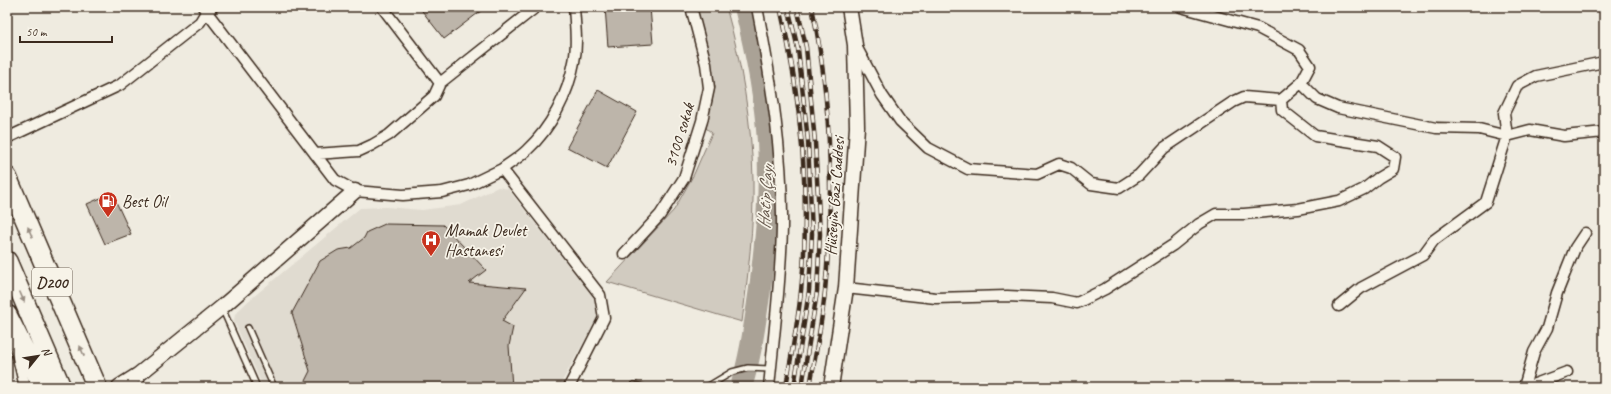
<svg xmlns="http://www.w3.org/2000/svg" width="1611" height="394" viewBox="0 0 1611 394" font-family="Caveat,sans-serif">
  <rect width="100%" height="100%" fill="#efebe0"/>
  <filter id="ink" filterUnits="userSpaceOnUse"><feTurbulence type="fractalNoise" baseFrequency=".025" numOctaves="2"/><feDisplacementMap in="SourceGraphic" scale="8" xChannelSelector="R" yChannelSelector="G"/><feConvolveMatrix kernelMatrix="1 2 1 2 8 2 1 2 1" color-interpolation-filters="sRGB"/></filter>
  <g filter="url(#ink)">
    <path fill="#e0dbd0" d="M498 187 508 189 596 301 598 316 559 387H263L234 321 235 314 246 303 360 208 386 207 422 210 461 205Z"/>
    <path fill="#d1cbc0" stroke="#867a6f" d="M697 7H726C741 60 752 124 753 179 754 227 748 274 742 322L607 282 674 210 694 174 712 133 706 128 715 87Z"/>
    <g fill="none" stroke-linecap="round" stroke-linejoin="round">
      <path stroke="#aaa296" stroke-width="22" d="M741 387C751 356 755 322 760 289 766 240 771 190 768 141 765 96 756 51 745 7"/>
    </g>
    <path fill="#bdb5aa" stroke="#3b2a1e" d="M419 7H486L444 39Z
      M605 7H650L653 44 608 47Z
      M598 90 637 112 607 168 567 147Z
      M112 193 131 234 105 244 87 204Z
      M385 224 443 225 486 270 469 283 526 288 502 321 513 327 509 346 512 387H302L310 371 292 313 320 261 338 250 351 248 364 238 367 232Z"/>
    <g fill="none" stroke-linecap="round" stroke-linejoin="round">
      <g stroke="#3b2a1e" stroke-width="8">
        <path id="lane" d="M222 308 257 387
          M248 328 274 387
          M138 375 143 387
          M634 385 642 387
          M707 387 732 372 748 368 771 369"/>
      </g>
      <g stroke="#3b2a1e" stroke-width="13">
        <path id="street" d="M203 7 335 180 355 191 403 195 442 192 469 185 502 169 600 295 604 318 569 387
          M382 7 440 83
          M757 7C771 79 783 153 782 227 781 280 774 334 769 387
          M856 46 882 95 900 121 928 148 968 169 1037 174 1059 164 1071 168 1091 184 1119 188 1139 175 1164 148 1233 102 1244 97 1281 100
          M1301 83 1317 99 1338 108 1436 128 1479 129 1507 136 1530 130 1564 136 1604 132
          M7 138 120 85 200 22 206 12 213 7
          M315 154 359 151 372 145 389 135 434 96 440 83 536 7
          M502 169C510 163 520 157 527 150 551 128 568 95 574 62 578 44 575 25 574 7
          M624 254 660 215 684 178 702 121 709 88 706 64 691 7
          M846 288 936 298 1007 296 1052 298 1077 303 1105 289 1173 245 1199 224 1216 214H1244L1298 209 1339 201 1364 189 1378 178 1393 169 1395 157 1378 146 1315 136 1282 110 1281 100 1301 83 1310 66 1299 50 1258 28 1181 7
          M1339 306 1361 288 1423 255 1434 240 1486 202 1507 136 1504 113 1517 86 1536 76 1604 62
          M15 345 25 387
          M1524 387 1534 352 1547 328 1557 293 1575 248 1585 233
          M1527 387 1567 372"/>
      </g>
      <g stroke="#3b2a1e" stroke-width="17">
        <path id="secondary" d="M119 387 138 375 222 307 355 191
          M831 387 846 288 857 127 855 45 849 7"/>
      </g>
      <g stroke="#3b2a1e" stroke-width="22">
        <path id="highway" d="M7 177 97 387
          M7 261 61 387
          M7 315 43 387"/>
      </g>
      <use href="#lane" stroke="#f7f3e8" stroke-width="5"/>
      <use href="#street" stroke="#f7f3e8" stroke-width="10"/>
      <use href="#secondary" stroke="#f7f3e8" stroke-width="14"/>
      <use href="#highway" stroke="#f7f3e8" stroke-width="19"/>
      <g stroke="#3b2a1e" stroke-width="4.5">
        <path id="rail" d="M780 7C801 95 811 200 801 291 798 323 791 355 786 387
          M788 7 798 49 808 141 812 234 809 291 794 387
          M797 7 806 47 815 142 820 234 817 292 802 387
          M810 387C815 355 822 323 825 291 834 195 832 101 812 7"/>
      </g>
      <use href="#rail" stroke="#f7f3e8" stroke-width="3" stroke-dasharray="9" stroke-linecap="butt"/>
    </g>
    <defs><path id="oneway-solid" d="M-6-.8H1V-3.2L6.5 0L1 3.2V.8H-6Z"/></defs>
    <g fill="#998e83">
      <use href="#oneway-solid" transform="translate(30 232) rotate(-113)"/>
      <use href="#oneway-solid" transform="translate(22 297) rotate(67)"/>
      <use href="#oneway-solid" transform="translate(82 351) rotate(-113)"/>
    </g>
  </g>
  <defs>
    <g id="fuel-pin" transform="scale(1)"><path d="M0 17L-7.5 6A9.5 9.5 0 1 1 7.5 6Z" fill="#c8321e" stroke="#f7f3e8"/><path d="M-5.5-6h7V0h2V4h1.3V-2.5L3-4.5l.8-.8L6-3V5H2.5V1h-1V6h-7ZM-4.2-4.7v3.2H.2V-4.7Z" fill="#fff"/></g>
    <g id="hospital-pin" transform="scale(1)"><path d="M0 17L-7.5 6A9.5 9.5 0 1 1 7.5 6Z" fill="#c8321e" stroke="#f7f3e8"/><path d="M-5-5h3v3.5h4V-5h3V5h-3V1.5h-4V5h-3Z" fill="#fff"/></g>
  </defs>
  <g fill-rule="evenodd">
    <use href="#fuel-pin" x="108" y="201"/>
    <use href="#hospital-pin" x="431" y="240"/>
  </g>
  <g text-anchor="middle" stroke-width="3.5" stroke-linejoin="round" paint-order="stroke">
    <rect fill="#f7f3e8" stroke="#73665b" stroke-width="1" x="32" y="268" width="40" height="28" rx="3"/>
    <g font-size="16" font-weight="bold" fill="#3b2a1e">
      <text x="52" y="288">D200</text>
    </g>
    <g font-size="17" fill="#3b2a1e" stroke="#f7f3e8">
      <text transform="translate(679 135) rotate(-73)" y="6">3100 sokak</text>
      <text transform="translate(834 196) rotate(-86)" y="6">Hüseyin Gazi Caddesi</text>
    </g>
    <g font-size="17" fill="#3b2a1e" stroke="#f7f3e8" text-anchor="start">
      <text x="122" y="207">Best Oil</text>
      <text x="445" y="236">Mamak Devlet<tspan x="445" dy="20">Hastanesi</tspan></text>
    </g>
    <g font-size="18" font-style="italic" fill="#625448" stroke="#f7f3e8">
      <text transform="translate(765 197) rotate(-87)" y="6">Hatip Çayı</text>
    </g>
  </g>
  <rect width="1611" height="394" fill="none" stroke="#f7f3e8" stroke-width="24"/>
  <rect x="12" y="12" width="1587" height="370" fill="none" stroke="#3b2a1e" stroke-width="1.5" filter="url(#ink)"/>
  <g transform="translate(38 356) rotate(60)" stroke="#f7f3e8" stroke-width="3" paint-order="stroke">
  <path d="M0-3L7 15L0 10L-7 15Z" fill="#3b2a1e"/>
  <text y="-6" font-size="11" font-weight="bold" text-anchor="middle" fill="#3b2a1e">N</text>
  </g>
  <path d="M20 36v6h92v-6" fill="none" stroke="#3b2a1e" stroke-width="2"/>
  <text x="26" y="36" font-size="12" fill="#3b2a1e" stroke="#f7f3e8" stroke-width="3" paint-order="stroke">50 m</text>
</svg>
